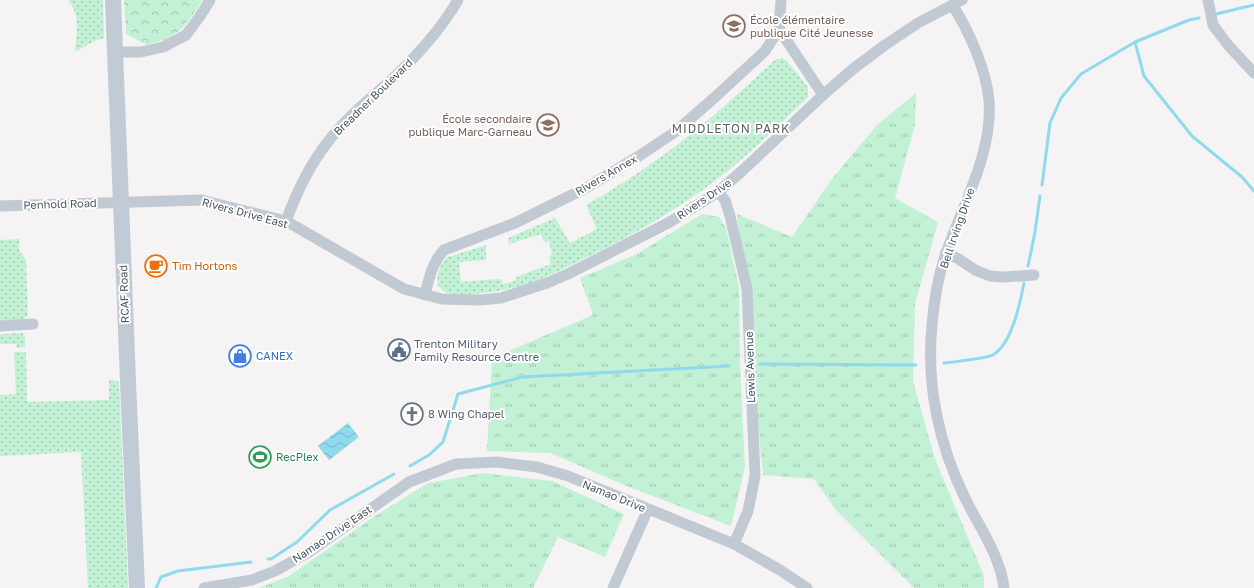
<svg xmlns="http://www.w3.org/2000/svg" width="1254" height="588" viewBox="0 0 1254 588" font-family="'Golos Text',sans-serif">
  <defs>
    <pattern id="grass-dots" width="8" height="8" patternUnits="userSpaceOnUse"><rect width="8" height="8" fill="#c3f1d5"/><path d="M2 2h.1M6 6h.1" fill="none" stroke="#a0c6b0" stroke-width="1.8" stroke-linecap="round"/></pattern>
    <pattern id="forest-crowns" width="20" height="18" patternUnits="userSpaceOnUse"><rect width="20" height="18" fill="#c3f1d5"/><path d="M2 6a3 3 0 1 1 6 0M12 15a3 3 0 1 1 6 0" fill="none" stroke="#a0c6b0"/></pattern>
    <pattern id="park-tufts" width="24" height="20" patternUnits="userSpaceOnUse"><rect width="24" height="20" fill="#c3f1d5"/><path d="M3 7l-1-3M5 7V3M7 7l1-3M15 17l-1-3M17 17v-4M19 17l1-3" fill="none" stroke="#a0c6b0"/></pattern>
    <pattern id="water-waves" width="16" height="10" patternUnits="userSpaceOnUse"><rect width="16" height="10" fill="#90daee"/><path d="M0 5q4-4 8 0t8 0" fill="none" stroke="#78b4c4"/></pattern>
  </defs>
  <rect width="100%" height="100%" fill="#f5f3f3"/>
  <path fill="url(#grass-dots)" d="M68 0H103L104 37 102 39 94 41 75 52C76 35 81 14 68 0Z
    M782 58 787 61 808 87V97C775 129 742 162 704 189 668 215 627 238 587 257 572 264 558 272 543 278 514 290 477 297 446 293L438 286C436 276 439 264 448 257L486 245V260L459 262 461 282 499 279 502 280 503 284 515 281 516 277 551 264 549 257 552 254 549 241 544 242 541 234 509 244 508 238 555 218 570 243 597 229 586 205C623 184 659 160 692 133 721 110 748 85 775 60Z
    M19 239V250L26 260 28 316 21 320 0 321V240Z
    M22 333 25 336V347L17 348 16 344H0V334Z
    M14 352H26L27 402 109 400V379L119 382 128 588H88L81 452 0 456V395L16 394Z"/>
  <path fill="url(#forest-crowns)" d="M124 0H202C196 10 188 23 179 31 170 38 157 42 147 45L126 34Z"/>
  <path fill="url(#park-tufts)" d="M916 93 915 125 895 198 938 222 915 304 913 381 935 459 984 576V588H914L835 509 814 479 763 475 737 214 792 237 832 179 877 125Z
    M702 214 719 217 726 228 739 287 740 364 745 467 731 526 624 485 550 453 487 451 492 358 593 315 580 278 637 254Z
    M483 473 552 481 624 514 605 557 558 537 533 588H259L289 576 375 516 428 483Z"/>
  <path fill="url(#water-waves)" d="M348 423 359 437 329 460 318 446Z"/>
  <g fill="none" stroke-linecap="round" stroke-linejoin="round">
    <path stroke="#90daee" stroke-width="3" d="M1216 14 1254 5
      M1135 42 1144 76 1192 136 1242 177 1254 191
      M1042 185 1050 123 1061 98 1081 74 1135 42 1189 20 1199 18
      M1028 266 1035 232 1040 196
      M944 363C953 362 987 358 993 355 1012 344 1020 303 1024 283
      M760 364 916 365
      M410 466 429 455 443 442 458 394 522 377 729 366
      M268 559H271L297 542 330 510 394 474
      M156 588 161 577 178 571 251 562"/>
    <path stroke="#c1cad2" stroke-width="11" d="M781 0 779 29 823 95
      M1208 0 1213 25 1228 45 1254 73
      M953 6C969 31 986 69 989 100 993 153 963 204 946 253 938 276 934 301 932 325 926 385 939 445 965 498 976 521 992 543 999 567 1002 574 1003 581 1004 588
      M116 52H141L163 47 186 35 200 16 210 0
      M718 192 725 200 730 216 747 289 755 476 748 511 734 544
      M0 206 201 200 286 221 404 289 442 299 480 300 501 298 547 283 568 274 670 222 718 192 742 171 823 95 853 69 885 45 918 23 962 0
      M286 221C296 194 309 166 327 143 344 120 366 102 388 83 414 59 440 31 458 0
      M945 254 957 258 975 270 990 276 1003 277 1034 275
      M425 295C429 278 432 263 444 250L515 223 586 188 639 156 675 132 713 99 765 51 779 29
      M0 326 33 324
      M204 588 252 580 275 571 309 552 409 482 456 464 496 462 537 467 568 476 734 544 780 570 807 588
      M613 588 648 509"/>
    <path stroke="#c1cbd6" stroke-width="16" d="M113 0 129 406 137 588"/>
  </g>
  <defs>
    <g id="school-ring" transform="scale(1.15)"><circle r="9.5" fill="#fff" stroke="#8d6e63" stroke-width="1.5"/><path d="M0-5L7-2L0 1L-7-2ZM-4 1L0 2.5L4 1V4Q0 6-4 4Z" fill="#8d6e63"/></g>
    <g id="cafe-ring" transform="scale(1.15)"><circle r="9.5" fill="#fff" stroke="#e8710a" stroke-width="1.5"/><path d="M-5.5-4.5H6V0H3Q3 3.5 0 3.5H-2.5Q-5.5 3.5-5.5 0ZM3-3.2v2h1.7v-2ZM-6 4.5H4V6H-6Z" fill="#e8710a"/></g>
    <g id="civic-ring" transform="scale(1.15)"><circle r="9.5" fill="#fff" stroke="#5c6f8a" stroke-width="1.5"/><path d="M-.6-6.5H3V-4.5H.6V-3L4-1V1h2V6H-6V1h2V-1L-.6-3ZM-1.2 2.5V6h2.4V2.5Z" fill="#5c6f8a"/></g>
    <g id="shop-ring" transform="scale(1.15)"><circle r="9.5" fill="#fff" stroke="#3f7fe0" stroke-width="1.5"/><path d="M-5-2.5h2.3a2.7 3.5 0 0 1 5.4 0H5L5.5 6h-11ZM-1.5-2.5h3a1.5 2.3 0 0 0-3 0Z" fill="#3f7fe0"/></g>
    <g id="church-ring" transform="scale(1.15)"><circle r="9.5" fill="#fff" stroke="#6b7280" stroke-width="1.5"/><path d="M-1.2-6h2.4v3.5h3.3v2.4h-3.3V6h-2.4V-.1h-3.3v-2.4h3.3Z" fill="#6b7280"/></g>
    <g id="stadium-ring" transform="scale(1.15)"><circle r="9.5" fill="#fff" stroke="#2e9e5b" stroke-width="1.5"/><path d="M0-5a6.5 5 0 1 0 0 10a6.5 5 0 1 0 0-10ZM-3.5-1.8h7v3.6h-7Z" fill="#2e9e5b"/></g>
  </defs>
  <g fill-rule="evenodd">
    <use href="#school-ring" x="734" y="26"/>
    <use href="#school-ring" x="548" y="125"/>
    <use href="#cafe-ring" x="156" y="266"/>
    <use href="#civic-ring" x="399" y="350"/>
    <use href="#shop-ring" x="240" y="356"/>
    <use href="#church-ring" x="412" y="414"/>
    <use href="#stadium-ring" x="260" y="457"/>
  </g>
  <g text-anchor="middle" stroke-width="4" stroke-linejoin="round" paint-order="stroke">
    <g font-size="11" fill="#785e54" stroke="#fff" text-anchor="start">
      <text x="750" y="24">École élémentaire<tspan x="750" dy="13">publique Cité Jeunesse</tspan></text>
      <text x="532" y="123" text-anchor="end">École secondaire<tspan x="532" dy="13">publique Marc-Garneau</tspan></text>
    </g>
    <g font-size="11" fill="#4a5661" stroke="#fff">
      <text transform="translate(373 97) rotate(-44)" y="4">Breadner Boulevard</text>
      <text transform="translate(606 175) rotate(-30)" y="4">Rivers Annex</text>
      <text transform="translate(704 199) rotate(-34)" y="4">Rivers Drive</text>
      <text transform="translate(60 204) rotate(-2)" y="4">Penhold Road</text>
      <text transform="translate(245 213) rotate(15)" y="4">Rivers Drive East</text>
      <text transform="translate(957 228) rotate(-71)" y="4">Bell Irving Drive</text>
      <text transform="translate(124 294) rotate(-92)" y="4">RCAF Road</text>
      <text transform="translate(750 367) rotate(-92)" y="4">Lewis Avenue</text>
      <text transform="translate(614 496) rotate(22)" y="4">Namao Drive</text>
      <text transform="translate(332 534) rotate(-34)" y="4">Namao Drive East</text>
    </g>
    <g font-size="11" fill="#c56008" stroke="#fff" text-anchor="start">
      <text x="172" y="270">Tim Hortons</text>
    </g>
    <g font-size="11" fill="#4e5e75" stroke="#fff" text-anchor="start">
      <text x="414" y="348">Trenton Military<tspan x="414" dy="13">Family Resource Centre</tspan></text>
    </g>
    <g font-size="11" fill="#366cbe" stroke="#fff" text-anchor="start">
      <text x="256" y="360">CANEX</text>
    </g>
    <g font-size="11" fill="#5b616d" stroke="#fff" text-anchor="start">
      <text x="428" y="418">8 Wing Chapel</text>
    </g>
    <g font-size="11" fill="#27864d" stroke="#fff" text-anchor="start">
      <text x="276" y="461">RecPlex</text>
    </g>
    <g font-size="12" letter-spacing="1" fill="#5f6368" stroke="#fff">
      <text x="731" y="133">MIDDLETON PARK</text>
    </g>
  </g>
</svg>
